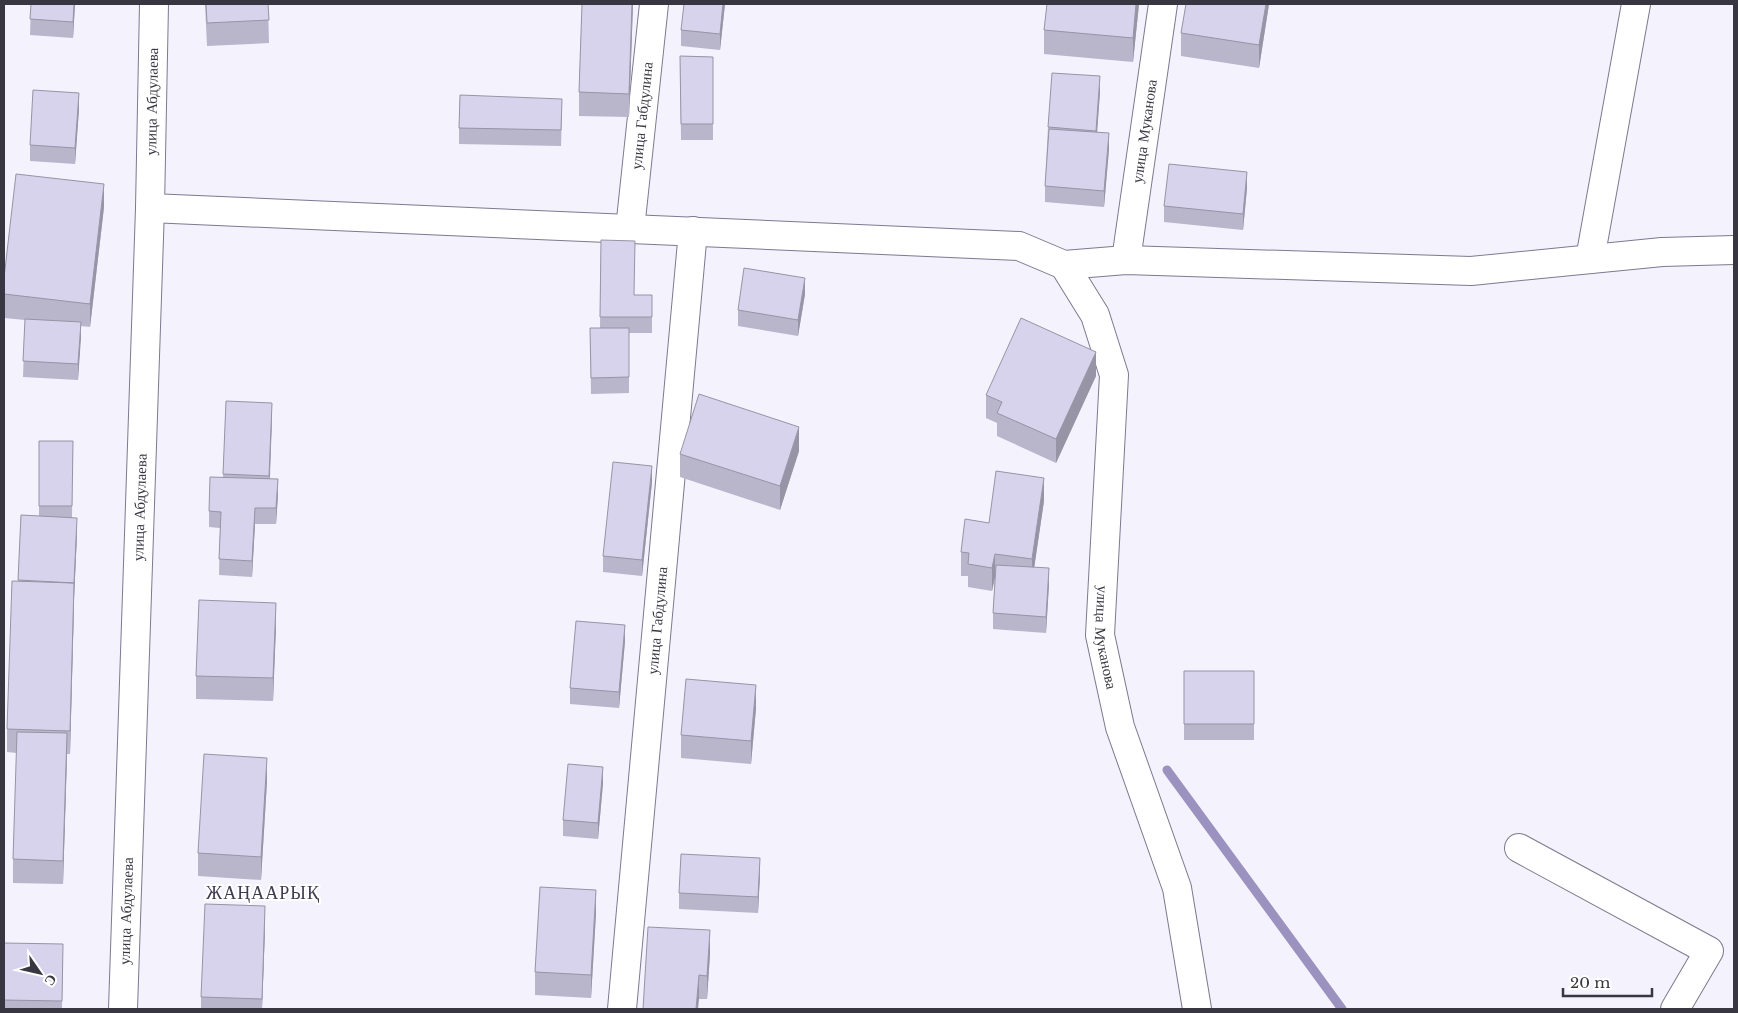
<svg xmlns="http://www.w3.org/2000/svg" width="1738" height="1013" viewBox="0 0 1738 1013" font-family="'Libre Baskerville',serif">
  <rect width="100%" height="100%" fill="#f4f2fd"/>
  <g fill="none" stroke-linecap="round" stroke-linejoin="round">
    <path stroke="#9b92c0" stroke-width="9" d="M1167 770 1342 1009"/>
    <g stroke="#7d798f" stroke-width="30">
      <g id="street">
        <path d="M150 208 1019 246 1064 265 1126 260 1471 271 1662 252 1734 250"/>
        <path id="s1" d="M630 229 654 4"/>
        <path d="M1590 259 1636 4"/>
        <path id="s2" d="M1126 260 1163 4"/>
        <path id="s3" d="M1064 265 1095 315 1114 375 1100 635 1120 727 1177 888 1197 1009"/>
        <path d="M1519 848 1709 951 1675 1009"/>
        <path id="s4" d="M123 1009 150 208 154 4"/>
        <path id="s5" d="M622 1009 693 231"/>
      </g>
    </g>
    <use href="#street" stroke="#fff" stroke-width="28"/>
  </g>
  <path fill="#b9b5cb" d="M31 4H75L73 38 30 35Z
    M205 4H268L269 43 207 46Z
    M582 4H633L629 117 579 116V92Z
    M725 4 720 50 681 46V30Z
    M1047 4H1139L1133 62 1044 54V30Z
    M1269 4 1259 68 1181 56V33Z
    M680 56 713 57V140H681Z
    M1100 92 1097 133 1109 149 1104 207 1045 202V186L1048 127Z
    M79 109 75 164 30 161V145Z
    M562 115 561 146 459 144V128Z
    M1247 188 1243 230 1164 222V206Z
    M104 207 90 327 81 326 78 380 23 377 25 320 4 318V278Z
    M601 240 634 295 652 311V333H629V393L591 394 590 328H600Z
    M805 294 798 336 738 326V310Z
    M1096 376 1056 463 997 436V423L986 418V395Z
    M226 401 272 418 270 479 278 495 276 524H255L252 577 219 575 220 528 209 527V511L223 477Z
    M39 441H73L72 518 77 534 74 599 70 754H67L63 884 13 883V859L17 753 7 752V729L18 581 21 515 39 516Z
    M799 451 780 510 680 477V454Z
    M652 482 642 576 603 572V556Z
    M1044 501 1034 567 1049 584 1046 633 993 629V613L995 577 992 591 968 587V576H961V552L989 523Z
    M276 626 273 701 196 699V676Z
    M625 641 619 708 570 704V688Z
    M1184 671H1254V740H1184Z
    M756 708 751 764 681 758V735Z
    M267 781 261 880 198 876V853Z
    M603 783 598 839 563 836V820Z
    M760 874 758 913 679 909V893Z
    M596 913 591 998 535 995V972Z
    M265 929 262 1009H201V997Z
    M4 943 63 960 62 1009H4Z
    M710 954 707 999H699L643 1009Z"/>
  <path fill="#9694a5" d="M74 4H75L73 38V22Z
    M632 4H633L629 117V94Z
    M723 4H725L720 50V34Z
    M1136 4H1139L1133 62V38Z
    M1266 4H1269L1259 68V45Z
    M1100 76V92L1096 147V131Z
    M79 93V109L75 164V148Z
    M1109 133V149L1104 207V191Z
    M1247 172V188L1243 230V214Z
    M104 184V207L90 327V304Z
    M805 278V294L798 336V320Z
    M81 322V338L78 380V364Z
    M1096 352V376L1056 463V439Z
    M272 403V418L269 492V476Z
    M799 427V451L780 510V486Z
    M652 466V482L642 576V560Z
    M1044 478V501L1032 583V559Z
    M278 479V495L276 524V508Z
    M255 508V524L252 577V561Z
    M77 518V534L74 599V583Z
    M995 554V577L992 591V568Z
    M1049 568V584L1046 633V617Z
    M74 583V606L70 754V731Z
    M276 603V626L273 701V678Z
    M625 625V641L619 708V692Z
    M756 685V708L751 764V741Z
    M67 733V757L63 884V861Z
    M267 758V781L261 880V857Z
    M603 767V783L598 839V823Z
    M760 858V874L758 913V897Z
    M596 890V913L591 998V975Z
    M265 906V929L262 1009V999Z
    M710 930V954L707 999V976Z
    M699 975V999L698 1009H696Z"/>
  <path fill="#d7d3ec" stroke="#9694a5" d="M31 4H74L73 22 30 19Z
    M206 4H268L269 20 207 23Z
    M582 4H632L629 94 579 92Z
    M684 4H723L720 34 681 30Z
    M1047 4H1136L1133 38 1044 30Z
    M1186 4H1266L1259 45 1181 33Z
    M680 56 713 57V124H681Z
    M1052 73 1100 76 1096 131 1048 127Z
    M33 90 79 93 75 148 30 145Z
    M460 95 562 99 561 130 459 128Z
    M1049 129 1109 133 1104 191 1045 186Z
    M1169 164 1247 172 1243 214 1164 206Z
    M16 174 104 184 90 304 4 294V278Z
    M601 240 635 241 634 295H652V317H600Z
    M744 268 805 278 798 320 738 310Z
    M1021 318 1096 352 1056 439 997 413 1002 402 986 395Z
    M25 319 81 322 78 364 23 361Z
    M590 328H629V377L591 378Z
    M699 394 799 427 780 486 680 454Z
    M226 401 272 403 269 476 223 474Z
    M39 441H73L72 506H39Z
    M613 462 652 466 642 560 603 556Z
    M996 471 1044 478 1032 559 995 554 992 568 968 564 969 553 961 552 965 519 989 523Z
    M210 477 278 479 276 508H255L252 561 219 559 221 512 209 511Z
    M21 515 77 518 74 583 18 580Z
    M996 565 1049 568 1046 617 993 613Z
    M12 581 74 583 70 731 7 729Z
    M199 600 276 603 273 678 196 676Z
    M576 621 625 625 619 692 570 688Z
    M1184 671H1254V724H1184Z
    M686 679 756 685 751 741 681 735Z
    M17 732 67 733 63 861 13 859Z
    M204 754 267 758 261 857 198 853Z
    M568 764 603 767 598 823 563 820Z
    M681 854 760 858 758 897 679 893Z
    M540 887 596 890 591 975 535 972Z
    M205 904 265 906 262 999 201 997Z
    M648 927 710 930 707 976 699 975 696 1009H643Z
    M4 943 63 944 62 1001 4 1000Z"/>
  <g text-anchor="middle" stroke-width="4" stroke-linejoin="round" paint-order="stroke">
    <g font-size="15" fill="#383640" stroke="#fff">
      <text dy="5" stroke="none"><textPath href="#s4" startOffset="908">улица Абдулаева</textPath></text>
      <text dy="5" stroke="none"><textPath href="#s1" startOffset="114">улица Габдулина</textPath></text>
      <text dy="5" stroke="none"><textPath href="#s2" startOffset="130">улица Муканова</textPath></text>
      <text dy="5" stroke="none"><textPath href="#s4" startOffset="502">улица Абдулаева</textPath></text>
      <text dy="5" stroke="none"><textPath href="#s5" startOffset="390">улица Габдулина</textPath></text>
      <text dy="5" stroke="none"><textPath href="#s3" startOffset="385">улица Муканова</textPath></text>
      <text dy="5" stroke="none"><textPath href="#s4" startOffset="98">улица Абдулаева</textPath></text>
    </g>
    <g font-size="18" letter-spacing="1" fill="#403b50" stroke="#fff">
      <text x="263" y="899">ЖАҢААРЫҚ</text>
    </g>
  </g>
  <rect width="1738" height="1013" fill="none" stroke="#383640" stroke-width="10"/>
  <g transform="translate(40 973) rotate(124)" stroke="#ffffff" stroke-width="4" paint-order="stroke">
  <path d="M0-4L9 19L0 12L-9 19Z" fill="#383640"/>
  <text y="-8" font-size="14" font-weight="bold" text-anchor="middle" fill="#383640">С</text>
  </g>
  <path d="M1563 988v8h89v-8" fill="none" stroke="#383640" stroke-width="2.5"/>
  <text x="1570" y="988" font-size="15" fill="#383640" stroke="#ffffff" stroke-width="4" paint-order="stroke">20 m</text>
</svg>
